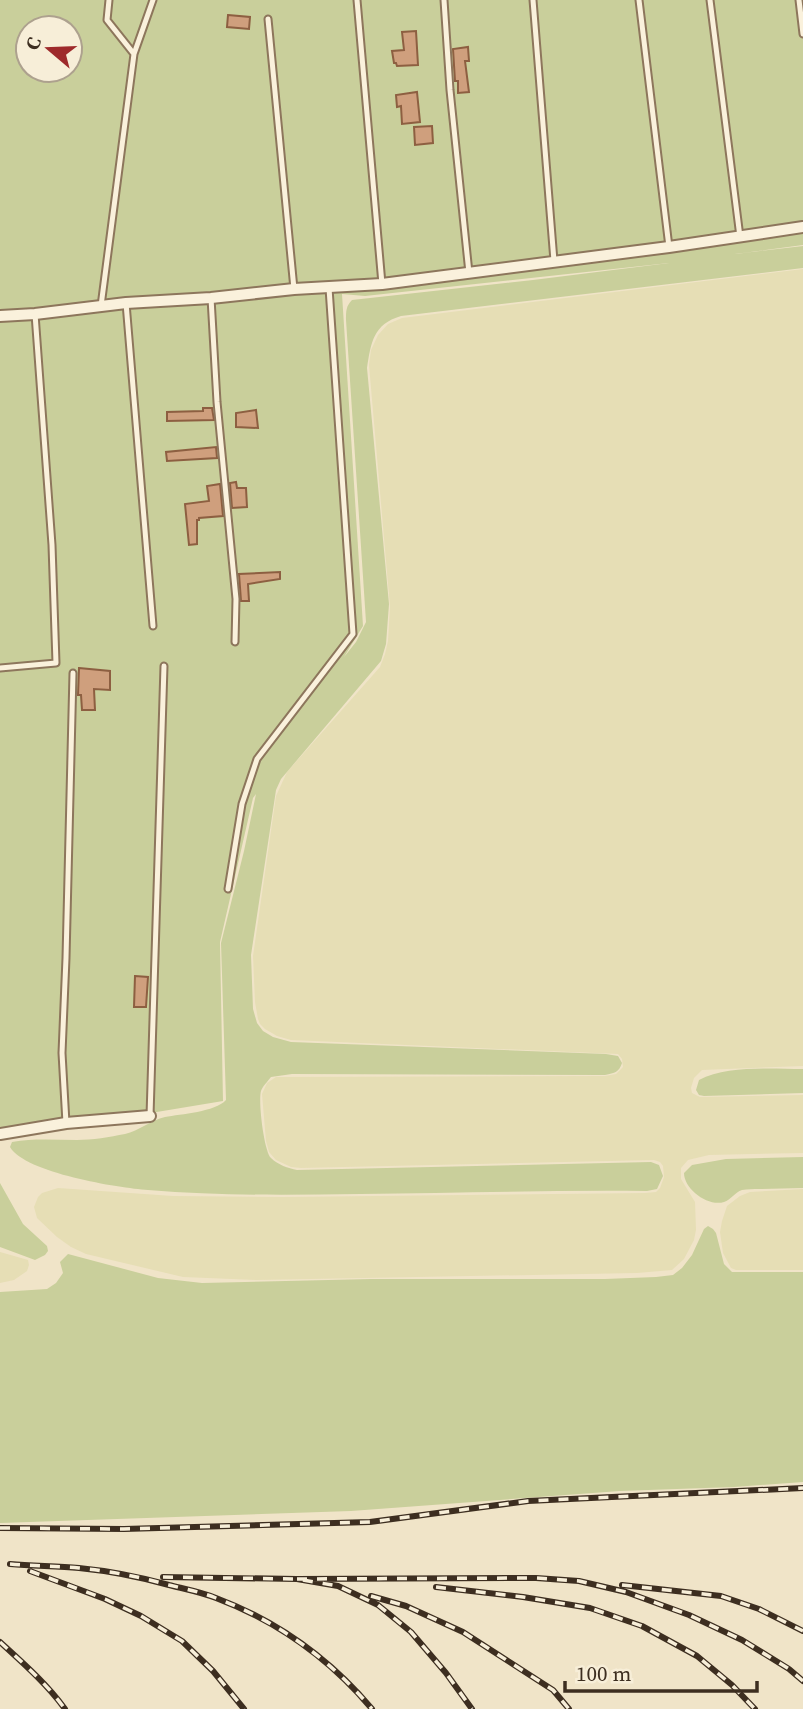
<svg xmlns="http://www.w3.org/2000/svg" width="803" height="1709" viewBox="0 0 803 1709" font-family="'Source Serif 4',serif">
  <rect width="100%" height="100%" fill="#f0e4c8"/>
  <path fill="#e6deb5" d="M803 269V1066L702 1070 694 1078 691 1088 692 1093 700 1097 803 1095V1153L709 1155 688 1160 681 1168V1179L695 1202 696 1230 694 1240 684 1259 672 1270 637 1273 257 1280 183 1277 86 1254 71 1247 57 1237 37 1218 34 1207 38 1197 42 1193 58 1188 173 1196 283 1197 645 1193 656 1192 660 1188 664 1177 663 1166 660 1162 654 1160 301 1168 291 1167 276 1160 269 1152 266 1141 262 1094 267 1083 276 1077 605 1076 616 1074 623 1067 622 1059 618 1054 291 1040 277 1036 265 1029 260 1024 258 1019 255 1002 253 956 276 796 287 772 380 667 385 654 388 641 390 607 369 365 371 350 378 335 388 324 402 318Z
    M803 1189V1270H736L731 1268 723 1253 720 1232 722 1221 727 1206 740 1196 750 1192Z
    M0 1252 28 1260 29 1265 27 1271 14 1280 0 1283Z"/>
  <path fill="#c9cf9b" fill-rule="evenodd" d="M0 0H803V245L735 254 803 246V268L401 316C373 324 371 343 367 368L389 604 386 644 381 661 281 779 276 790 251 955 253 1009 257 1023 263 1031 273 1037 291 1042 606 1054 618 1056 622 1063C619 1072 615 1073 605 1075L292 1074 271 1077C268 1081 262 1087 261 1091 258 1101 264 1151 271 1158 278 1165 288 1168 297 1170L651 1162 659 1165 663 1176 657 1189 647 1191C551 1190 456 1193 360 1194 290 1195 219 1196 148 1190 119 1188 25 1173 10 1147L12 1142C34 1138 55 1140 77 1140 92 1140 110 1137 125 1134 139 1131 151 1120 165 1117 181 1114 215 1112 226 1100L221 943 244 851 256 794 253 798 220 942 223 1101 0 1138ZM28 28H70V70H28ZM669 263 533 280 352 300C346 306 346 311 346 320L366 622 356 642 344 657 363 626 342 294 365 296Z
    M803 1069V1093L704 1096 699 1095 696 1090 699 1080C727 1065 771 1069 803 1069Z
    M803 1157V1188C788 1188 773 1189 759 1189 754 1189 747 1189 742 1190 735 1192 731 1200 724 1202 708 1207 684 1189 684 1173L692 1165 726 1159Z
    M0 1183 23 1224 47 1246 48 1251 45 1255 35 1260 0 1247Z
    M708 1226 713 1229 716 1233 724 1264 732 1272H803V1482L734 1487 620 1491 351 1511 0 1523V1292L47 1289 56 1283 63 1273 60 1262 68 1254 158 1278 202 1283 371 1279H605L656 1277 673 1275 682 1268 692 1255 704 1229Z"/>
  <path fill="#cf9f7d" stroke="#8d5f41" stroke-width="2" d="M228 15 250 17 249 29 227 27Z
    M416 31 418 65 397 66 396 63H394L392 51 404 50 402 32Z
    M468 47 469 61H465L469 92 458 93V81H455L453 49Z
    M417 92 420 122 402 124 401 106 397 107 396 95Z
    M432 126 433 143 415 145 414 127Z
    M203 408H212L214 420 167 421V412L203 411Z
    M256 410 258 428 236 427V413Z
    M216 447 217 458 167 461 166 452Z
    M236 482 237 488H246L247 507 232 508 230 483Z
    M220 484 223 516 199 518V520H197V544L189 545 185 504 209 501 207 486Z
    M280 572V579L248 584 249 601H241L239 574Z
    M79 668 110 671V690L94 689 95 710H82L81 695H78Z
    M135 976 148 977 146 1007H134Z"/>
  <g fill="none" stroke-linecap="round" stroke-linejoin="round">
    <g stroke="#8d765c" stroke-width="9">
      <path id="lane" d="M357 0 382 284
        M444 0 450 90 469 273
        M533 0 554 261
        M639 0 669 247
        M710 0 740 237
        M799 0 803 34
        M268 19 294 289
        M134 54 153 0
        M211 298 217 402 236 599 235 642
        M126 303 153 626
        M101 306 134 54 107 20 109 0
        M0 668 56 663 52 545 35 314
        M228 889 242 804 257 759 353 634 329 288
        M150 1116 164 666
        M66 1123 62 1053 66 958 73 673"/>
    </g>
    <g stroke="#8d765c" stroke-width="14">
      <path id="street" d="M0 316 35 314 126 303 211 298 294 289 382 284 669 247 803 227
        M0 1134 66 1123 150 1116"/>
    </g>
    <use href="#lane" stroke="#faf1dc" stroke-width="5"/>
    <use href="#street" stroke="#faf1dc" stroke-width="10"/>
    <g stroke="#3d2e20" stroke-width="6">
      <path id="rail" d="M0 1528 124 1529 370 1522 528 1501 803 1488
        M10 1564C33 1566 56 1566 79 1568 110 1571 140 1577 169 1585 185 1589 201 1592 216 1598 277 1621 330 1659 372 1709
        M30 1571 105 1599 141 1616 182 1641 213 1671 244 1709
        M163 1577 297 1579 338 1586 378 1605 411 1632 446 1673 472 1709
        M297 1579 536 1578 579 1581 626 1592 689 1615 742 1640 789 1669 803 1681
        M622 1585 721 1596 759 1609 803 1631
        M436 1587 523 1597 590 1608 642 1626 697 1656 732 1685 755 1709
        M371 1596 406 1606 463 1632 553 1690 569 1709
        M0 1642C23 1663 47 1684 65 1709"/>
    </g>
    <use href="#rail" stroke="#f7eed8" stroke-width="3.5" stroke-dasharray="10" stroke-linecap="butt"/>
  </g>
  <g transform="translate(49 49) rotate(289)"><circle r="33" fill="#f7eed8" stroke="#ada18e" stroke-width="2"/>
  <path d="M0-5L12 26L0 18L-12 26Z" fill="#9e2a2b"/>
  <text y="-10" font-size="19" font-weight="bold" text-anchor="middle" fill="#3d2e20">С</text>
  </g>
  <path d="M565 1681v10h192v-10" fill="none" stroke="#3d2e20" stroke-width="3.5"/>
  <text x="576" y="1681" font-size="21" fill="#3d2e20" stroke="#f7eed8" stroke-width="5" paint-order="stroke">100 m</text>
</svg>
